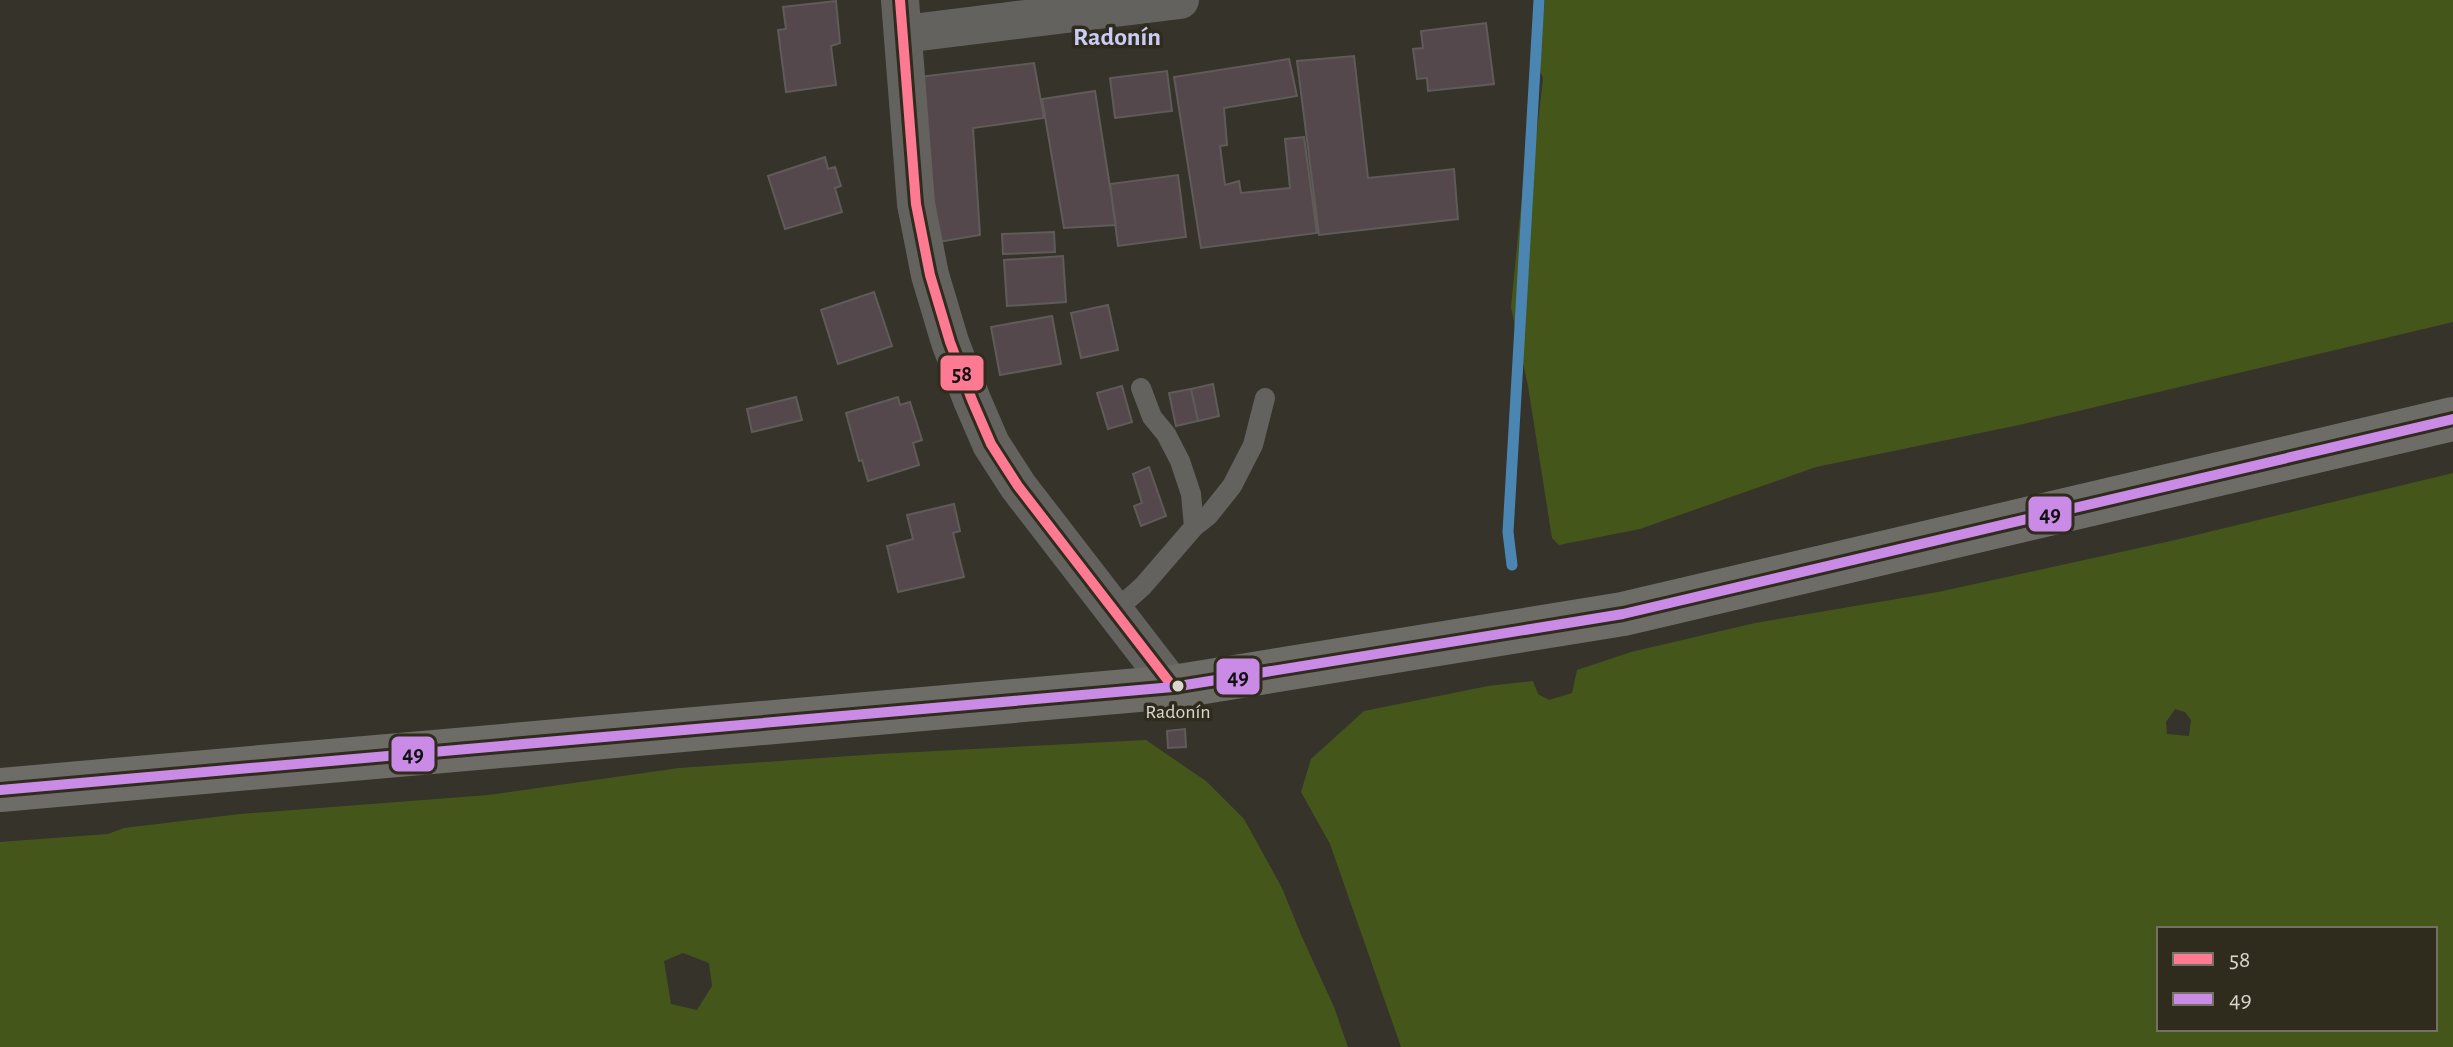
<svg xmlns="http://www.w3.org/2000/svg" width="2453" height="1047" viewBox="0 0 2453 1047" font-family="'Alegreya Sans',sans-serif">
  <rect width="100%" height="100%" fill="#36332b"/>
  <path fill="#45561b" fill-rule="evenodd" d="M1545 0H2453V322L2019 425 1816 467 1640 529 1559 545 1552 538 1528 386 1511 307 1525 165 1535 149 1543 78 1538 66Z
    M2453 473V1047H1401L1330 844 1301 792 1311 759 1364 711 1488 686 1533 681 1538 694 1549 700 1572 693 1577 670 1631 652 1755 623 1938 592 2171 541ZM2175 709 2185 712 2191 720 2189 736 2167 734 2166 722ZM2159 929H2435V1029H2159Z
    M1146 740 1206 781 1244 819 1282 888 1302 937 1334 1007 1348 1047H0V842L108 834 124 828 240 814 488 795 679 768 878 754ZM683 953 709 963 712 986 697 1010 671 1004 664 961Z"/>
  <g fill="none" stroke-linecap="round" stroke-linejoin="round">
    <path stroke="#4b86b2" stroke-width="11" d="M1512 565 1508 532 1539 0"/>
  </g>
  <path fill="#55484d" stroke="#5f5b59" stroke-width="2" d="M836 1 840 43 831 46 836 85 786 92 778 30 786 29 783 7Z
    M1486 23 1494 84 1428 91 1427 78 1417 79 1413 49 1423 48 1421 31Z
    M1354 56 1368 178 1454 169 1458 219 1319 235 1297 61Z
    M1289 59 1297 96 1224 108 1227 145 1220 146 1225 185 1239 181 1241 193 1290 188 1285 139 1304 137 1317 233 1201 248 1174 77Z
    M1034 63 1044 118 973 128 980 235 938 242 918 77Z
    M1167 71 1172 111 1115 118 1110 78Z
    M1095 91 1116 225 1064 228 1042 99Z
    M825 157 828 169 835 167 841 186 835 188 842 212 785 229 768 176Z
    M1178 175 1186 237 1118 246 1110 184Z
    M1054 232 1055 252 1003 254 1002 234Z
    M1063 256 1066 302 1007 306 1004 260Z
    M874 292 892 346 838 364 821 310Z
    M1108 305 1118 350 1081 358 1071 313Z
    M1052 316 1061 364 1000 375 991 327Z
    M1213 384 1219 416 1198 421 1191 389Z
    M1122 386 1132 422 1108 429 1097 393Z
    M1191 389 1198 421 1176 426 1169 393Z
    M796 397 802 420 752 432 747 409Z
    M898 397 900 405 910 402 922 440 913 443 919 465 868 481 862 460 859 461 846 413Z
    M1149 467 1166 516 1141 526 1134 506 1142 503 1133 474Z
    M954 504 960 531 953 533 964 577 898 592 887 546 913 539 907 515Z
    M1185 729 1186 747 1168 748 1167 731Z"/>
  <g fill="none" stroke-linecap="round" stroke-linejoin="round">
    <path stroke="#63625e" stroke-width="20" d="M1141 388 1152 417 1166 434 1180 461 1191 494 1194 527
      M1116 610 1143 586 1194 527 1208 516 1232 486 1253 445 1265 398"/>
    <path stroke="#63625e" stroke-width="38" d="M900 0 916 204 930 275 950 342 972 400 991 444 1018 486 1173 687
      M904 34 1180 0"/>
    <path stroke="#6d6c67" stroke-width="44" d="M0 790 1173 687 1623 614 2453 419"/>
    <g stroke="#302c1d" stroke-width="16">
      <path id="bus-1" d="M900 0 916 204 930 275 950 342 972 400 991 444 1018 486 1173 687"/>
    </g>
    <g stroke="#302c1d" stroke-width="16">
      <path id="bus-2" d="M0 790 1173 687 1623 614 2453 419"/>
    </g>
    <use href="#bus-1" stroke="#fe7a93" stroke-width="10"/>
    <use href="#bus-2" stroke="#ca8be6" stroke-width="10"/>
  </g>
  <circle fill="#dad8ce" stroke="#302c1d" stroke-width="3" cx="1178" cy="686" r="7"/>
  <g text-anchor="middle" stroke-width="7" stroke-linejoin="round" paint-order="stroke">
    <g font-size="20" fill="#dad8ce" stroke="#302c1d">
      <text x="1178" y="718">Radonín</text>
    </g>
    <g font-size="26" font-weight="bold" fill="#caccf7" stroke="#302c1d">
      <text x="1117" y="45">Radonín</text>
    </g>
  </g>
  <g stroke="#302c1d" stroke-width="3">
    <rect x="939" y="354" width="46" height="38" rx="8" fill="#fe7a93"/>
    <rect x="2027" y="495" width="46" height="38" rx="8" fill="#ca8be6"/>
    <rect x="1215" y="657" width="46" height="39" rx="8" fill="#ca8be6"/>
    <rect x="390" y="735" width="46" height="38" rx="8" fill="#ca8be6"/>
  </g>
  <g font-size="22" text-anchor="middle" font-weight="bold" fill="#111">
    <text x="962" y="381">58</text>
    <text x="2050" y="521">49</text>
    <text x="1238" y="684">49</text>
    <text x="413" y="761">49</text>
  </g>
  <rect x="2157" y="927" width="280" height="104" fill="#302c1d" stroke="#747164" stroke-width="2"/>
  <rect x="2173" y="953" width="40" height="12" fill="#fe7a93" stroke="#747164" stroke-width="2"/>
  <text x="2229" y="967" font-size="24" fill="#dad8ce">58</text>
  <rect x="2173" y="993" width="40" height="12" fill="#ca8be6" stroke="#747164" stroke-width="2"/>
  <text x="2229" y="1007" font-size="24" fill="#dad8ce">49</text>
</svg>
